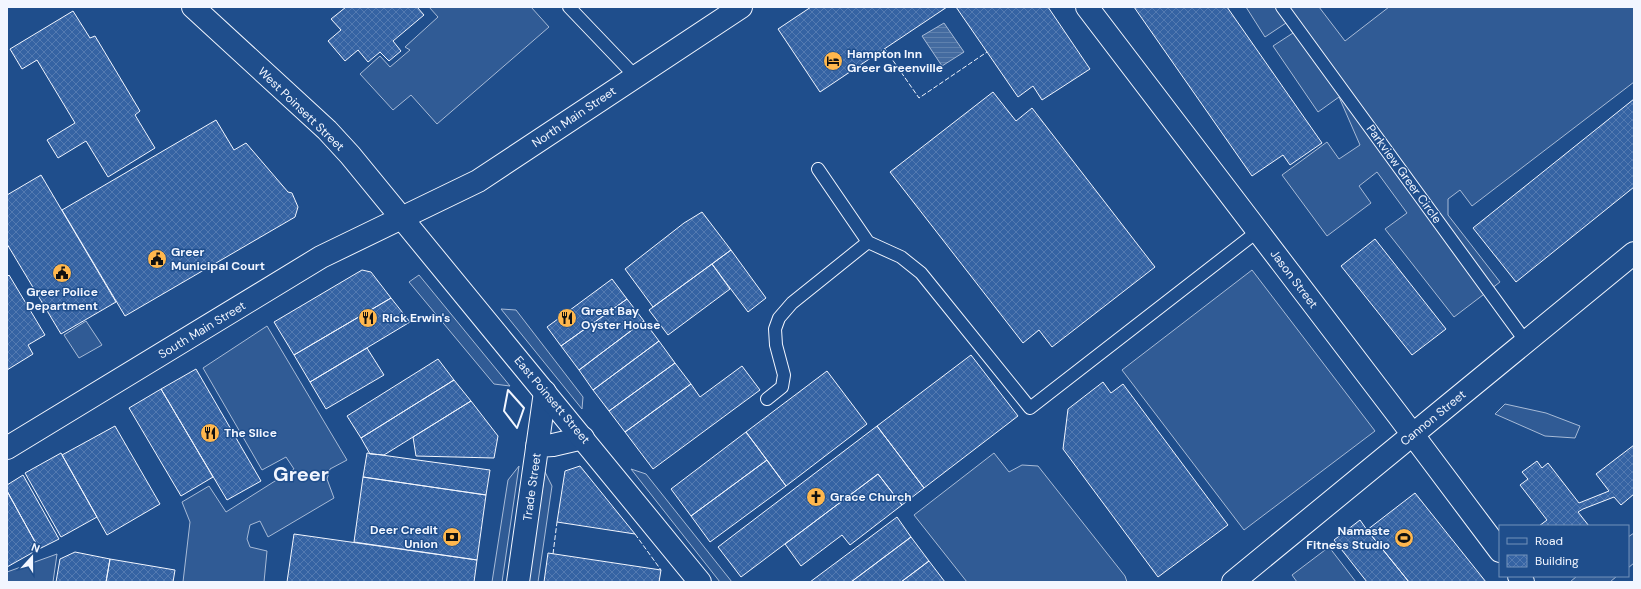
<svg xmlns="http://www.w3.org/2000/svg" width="1641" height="589" viewBox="0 0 1641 589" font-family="'DM Sans',sans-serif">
  <defs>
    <pattern id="water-rules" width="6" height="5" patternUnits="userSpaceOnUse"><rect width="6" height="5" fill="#446ba0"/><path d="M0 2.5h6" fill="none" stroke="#5f81ae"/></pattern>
    <pattern id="building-cross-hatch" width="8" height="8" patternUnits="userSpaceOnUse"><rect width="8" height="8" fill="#3563a3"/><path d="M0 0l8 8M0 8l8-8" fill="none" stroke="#537ab1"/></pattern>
  </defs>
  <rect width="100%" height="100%" fill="#1f4e8c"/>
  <path fill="#305b95" stroke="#a8bbd7" d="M429 7H531L549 27 437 124 411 95 393 110 360 74 380 56 390 67 410 50 405 47 438 17Z
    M1246 7H1319L1345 41 1389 7H1634V82L1472 206 1460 190 1448 199V215L1500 282 1454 317 1385 229 1407 213 1377 172 1359 186 1371 203 1327 236 1282 175 1327 142 1339 159 1360 145 1339 97 1318 112 1273 46 1293 33 1286 23 1265 37Z
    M1252 270 1375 431 1244 530 1122 370Z
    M419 275 510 386 494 384 409 282Z
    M501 309 516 310 583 397 582 409Z
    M86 321 102 345 79 358 64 335Z
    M267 326 347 460 330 469 327 479 334 498 268 537 260 521 250 525 247 539 250 547 267 551 264 582H183L190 522 182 502 209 486 226 512 294 469 286 457 262 470 203 368Z
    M1505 404 1546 413 1580 426 1575 438 1545 436 1495 414Z
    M994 453 1009 472 1022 465 1038 466 1125 576 1127 582H967L914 515Z
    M519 466 502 582H492L508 480Z
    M631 469 646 474 732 582H720Z
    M545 472 552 486 538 582H528Z
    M1634 533V563L1628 568V537Z
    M1329 547 1356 582H1297L1292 575Z
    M57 554 53 582H7V572Z
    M1577 576H1617L1610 582H1570Z"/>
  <path fill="url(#water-rules)" stroke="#a8bbd7" d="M944 23 964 52 942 66 922 36Z"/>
  <path fill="url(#building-cross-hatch)" stroke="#f2f6ff" d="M346 7H417L424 15 393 41 401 51 389 61 380 52 368 62 358 50 345 61 328 41 341 30 331 19Z
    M811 7H947L820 92 778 29Z
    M956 7H1048L1090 69 1042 100 1033 86 1018 97Z
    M1134 7H1227L1322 143 1290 165 1283 155 1252 176Z
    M73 11 90 38 95 36 140 111 135 115 155 148 108 177 86 141 58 158 47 140 75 123 37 60 22 69 10 49Z
    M993 92 1016 121 1032 108 1155 267 1052 347 1039 330 1023 343 890 172Z
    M1634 99V187L1516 282 1473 228Z
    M216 120 234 150 246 143 288 192 292 193 298 207 295 217 125 316 62 210Z
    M41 175 116 302 61 334 7 244V195Z
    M702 212 731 250 653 307 625 269 684 223Z
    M1375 239 1446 329 1412 355 1341 266Z
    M731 250 766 298 748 312 712 264Z
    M712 264 730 289 668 335 649 310Z
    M362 270 371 272 391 298 294 355 274 322Z
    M9 275 45 335 28 345 33 354 7 370V277Z
    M612 279 627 299 561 346 547 327Z
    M391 298 410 322 310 382 294 355Z
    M627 299 644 321 579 370 561 346Z
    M644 321 659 341 593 390 579 370Z
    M659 341 675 363 609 411 593 390Z
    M367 348 384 375 326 409 310 382Z
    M971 355 1018 416 924 488 877 426Z
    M438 359 454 380 361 438 347 416Z
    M675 363 691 384 625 432 609 411Z
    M742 366 760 390 653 469 625 432 691 384 700 397Z
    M196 369 261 481 227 500 161 389Z
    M827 371 867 424 786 486 746 432Z
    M454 380 471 401 384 455 370 454 361 438Z
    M1103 382 1111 393 1123 384 1228 525 1158 577 1063 449 1068 409Z
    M161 389 213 477 181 496 129 408Z
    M471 401 498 436 494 458 416 456 413 437Z
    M115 426 160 504 107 535 62 455Z
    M877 426 924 488 902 505 878 474 741 577 718 547Z
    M746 432 767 460 691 516 671 489Z
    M1634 445V494L1621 505 1614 497 1583 509 1578 512 1589 526H1539L1547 520 1520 485 1528 479 1522 472 1537 461 1542 468 1548 463 1579 503 1609 491 1596 474Z
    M61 453 97 517 61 537 25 473Z
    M367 453 490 470 486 495 363 477Z
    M767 460 786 486 710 542 691 516Z
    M580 466 635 534 557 522 565 471Z
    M878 474 902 505 850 545 842 535 801 566 785 544Z
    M23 475 59 539 39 549 7 491V485Z
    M363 477 486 495 477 560 354 542Z
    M7 491 39 549 7 567Z
    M1415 493 1486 582H1409L1367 530Z
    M897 517 911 537 851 582H810Z
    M1360 520 1367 530 1409 582H1367L1334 540Z
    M294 534 477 560 474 582H287Z
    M911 537 929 561 901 582H851Z
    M75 552 110 559 106 582H56L60 559Z
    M548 553 661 570 659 582H544Z
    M110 559 175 570 173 582H106Z
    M929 561 945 582H901Z"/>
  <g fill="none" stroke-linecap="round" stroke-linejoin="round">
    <g stroke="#f2f6ff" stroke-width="14">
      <path id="service" d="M569 7 635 76
        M1282 7 1526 342
        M818 169 868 242 901 257 921 273 1030 408 1258 231
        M767 399 782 387 784 375 776 345 775 329 779 318 792 303 868 242"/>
    </g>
    <g stroke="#f2f6ff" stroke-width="24">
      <path id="minor" d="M1087 7 1398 415 1500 551
        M537 446 553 445 583 438
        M1519 576 1523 582
        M518 582 545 392
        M1233 582 1634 253"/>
    </g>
    <g stroke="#f2f6ff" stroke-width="24">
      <path id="secondary" d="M193 7 327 130 350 155 700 582
        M7 448 321 257 478 181 741 7"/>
    </g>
    <use href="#service" stroke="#1f4e8c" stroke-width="12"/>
    <use href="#minor" stroke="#1f4e8c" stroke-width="22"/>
    <use href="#secondary" stroke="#1f4e8c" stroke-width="22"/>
    <path stroke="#f2f6ff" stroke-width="1" stroke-dasharray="5 2" stroke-linecap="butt" d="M885 49 919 98 987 52
      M635 534 661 570
      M553 554 557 522"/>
    <path stroke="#f2f6ff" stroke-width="2" d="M508 390 524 408 517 428 504 411Z"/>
  </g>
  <defs>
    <g id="hotel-disc" transform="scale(1)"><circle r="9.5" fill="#ffb74d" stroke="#1f4e8c"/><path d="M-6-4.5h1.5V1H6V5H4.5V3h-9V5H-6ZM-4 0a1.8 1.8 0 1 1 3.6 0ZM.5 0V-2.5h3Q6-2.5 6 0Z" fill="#111"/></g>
    <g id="civic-disc" transform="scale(1)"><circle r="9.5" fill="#ffb74d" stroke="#1f4e8c"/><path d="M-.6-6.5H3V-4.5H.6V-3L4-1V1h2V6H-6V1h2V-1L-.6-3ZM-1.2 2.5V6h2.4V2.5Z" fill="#111"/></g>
    <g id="restaurant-disc" transform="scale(1)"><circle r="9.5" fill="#ffb74d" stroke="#1f4e8c"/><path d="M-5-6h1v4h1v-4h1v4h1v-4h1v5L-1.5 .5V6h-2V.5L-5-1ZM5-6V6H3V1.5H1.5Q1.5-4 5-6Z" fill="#111"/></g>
    <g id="church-disc" transform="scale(1)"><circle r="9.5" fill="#ffb74d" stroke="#1f4e8c"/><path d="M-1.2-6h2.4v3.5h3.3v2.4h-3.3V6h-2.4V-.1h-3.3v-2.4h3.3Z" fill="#111"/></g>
    <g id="bank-disc" transform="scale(1)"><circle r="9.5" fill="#ffb74d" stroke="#1f4e8c"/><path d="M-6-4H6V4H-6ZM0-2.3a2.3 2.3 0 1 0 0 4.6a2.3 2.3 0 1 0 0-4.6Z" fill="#111"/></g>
    <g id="stadium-disc" transform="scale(1)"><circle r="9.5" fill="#ffb74d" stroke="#1f4e8c"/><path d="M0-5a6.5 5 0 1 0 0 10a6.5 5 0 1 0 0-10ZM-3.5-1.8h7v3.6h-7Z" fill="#111"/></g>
  </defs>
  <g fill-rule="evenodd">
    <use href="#hotel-disc" x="833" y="61"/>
    <use href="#civic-disc" x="157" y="259"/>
    <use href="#civic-disc" x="62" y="273"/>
    <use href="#restaurant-disc" x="368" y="318"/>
    <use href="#restaurant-disc" x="567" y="318"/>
    <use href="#restaurant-disc" x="210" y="433"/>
    <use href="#church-disc" x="816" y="497"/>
    <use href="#bank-disc" x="452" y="537"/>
    <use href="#stadium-disc" x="1404" y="538"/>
  </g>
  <g text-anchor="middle" stroke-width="3" stroke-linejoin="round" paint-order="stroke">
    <g font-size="12" font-weight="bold" fill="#f2f6ff" stroke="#1f4e8c" text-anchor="start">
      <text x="847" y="58">Hampton Inn<tspan x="847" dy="14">Greer Greenville</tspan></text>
      <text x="171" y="256">Greer<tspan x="171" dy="14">Municipal Court</tspan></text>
      <text x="62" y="296" text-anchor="middle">Greer Police<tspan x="62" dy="14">Department</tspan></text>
      <text x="581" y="315">Great Bay<tspan x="581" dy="14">Oyster House</tspan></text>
      <text x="382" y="322">Rick Erwin's</text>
      <text x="224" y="437">The Slice</text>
      <text x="830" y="501">Grace Church</text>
      <text x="438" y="534" text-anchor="end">Deer Credit<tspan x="438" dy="14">Union</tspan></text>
      <text x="1390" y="535" text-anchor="end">Namaste<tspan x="1390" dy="14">Fitness Studio</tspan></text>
    </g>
    <g font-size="12" fill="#f2f6ff" stroke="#1f4e8c">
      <text transform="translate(301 109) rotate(44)" y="4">West Poinsett Street</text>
      <text transform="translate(574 117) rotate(-34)" y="4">North Main Street</text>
      <text transform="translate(1404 174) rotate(54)" y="4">Parkview Greer Circle</text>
      <text transform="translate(1294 279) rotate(53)" y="4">Jason Street</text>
      <text transform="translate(202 330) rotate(-31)" y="4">South Main Street</text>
      <text transform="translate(552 400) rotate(50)" y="4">East Poinsett Street</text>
      <text transform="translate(1433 418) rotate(-39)" y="4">Cannon Street</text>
      <text transform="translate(532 487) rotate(-82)" y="4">Trade Street</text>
    </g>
    <g font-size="20" font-weight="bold" fill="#f2f6ff" stroke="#1f4e8c">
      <text x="301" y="481">Greer</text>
    </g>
  </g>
  <rect width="1641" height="589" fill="none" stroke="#f2f6ff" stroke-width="16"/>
  <rect x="1499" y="525" width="130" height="52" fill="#1f4e8c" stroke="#7391ba"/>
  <rect x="1507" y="538" width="20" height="6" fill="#1f4e8c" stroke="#7391ba"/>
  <text x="1535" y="545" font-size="12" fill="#f2f6ff">Road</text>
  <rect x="1507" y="555" width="20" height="12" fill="url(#building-cross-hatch)" stroke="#7391ba"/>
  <text x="1535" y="565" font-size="12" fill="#f2f6ff">Building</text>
  <g transform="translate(32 557) rotate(21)" stroke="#1f4e8c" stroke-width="3" paint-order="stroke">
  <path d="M0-3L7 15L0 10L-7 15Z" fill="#f2f6ff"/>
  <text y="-6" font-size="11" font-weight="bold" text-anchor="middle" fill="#f2f6ff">N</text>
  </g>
</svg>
